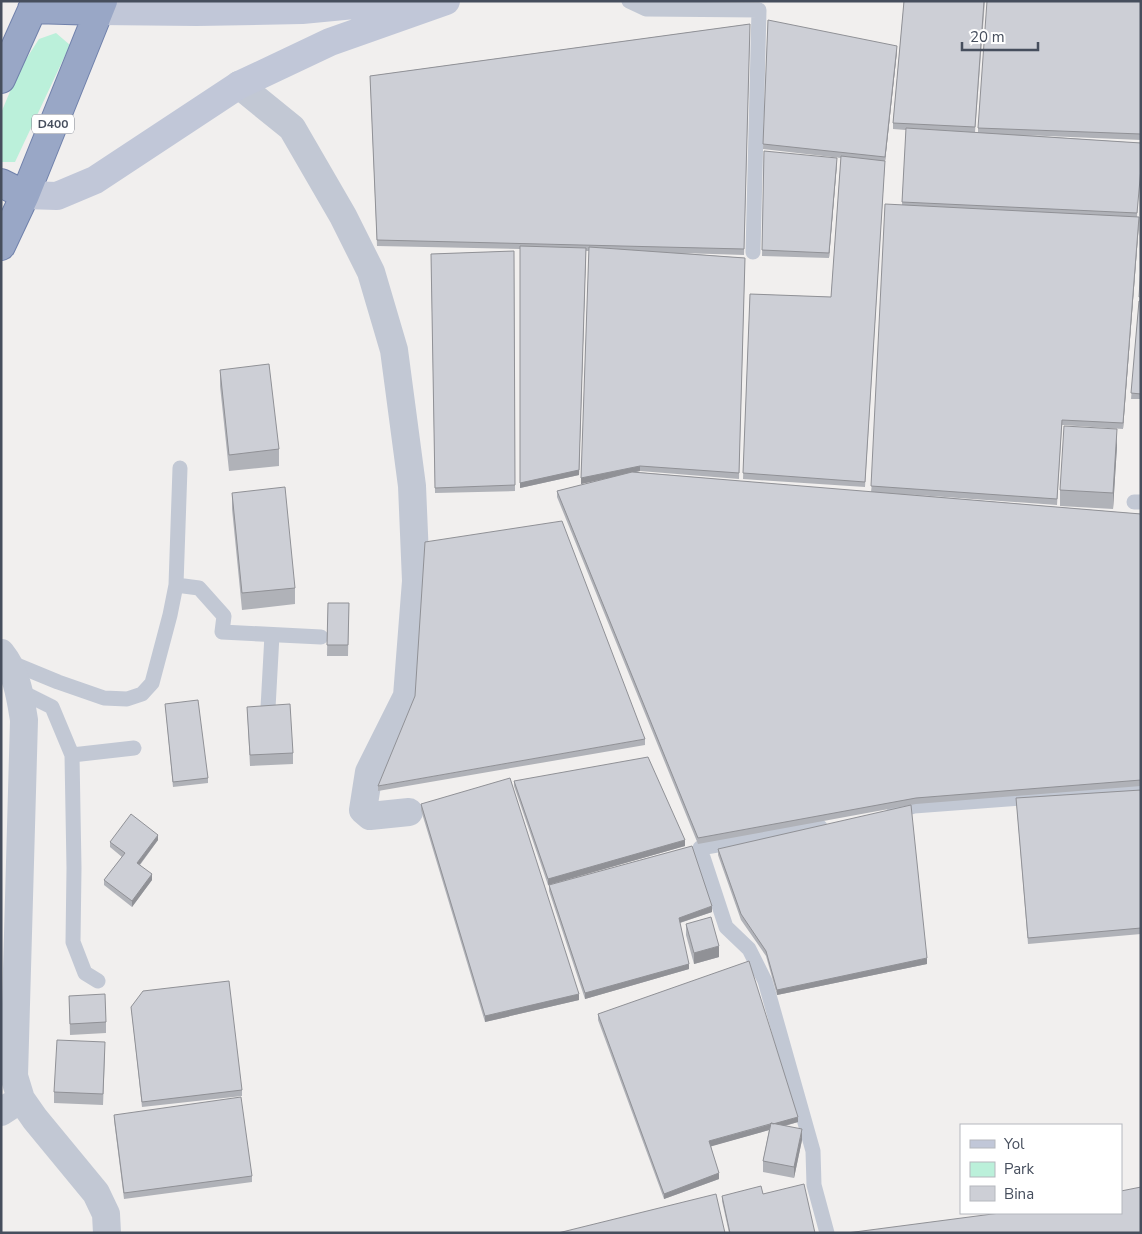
<svg xmlns="http://www.w3.org/2000/svg" width="1142" height="1234" viewBox="0 0 1142 1234" font-family="'Nunito Sans',sans-serif">
  <rect width="100%" height="100%" fill="#f1efee"/>
  <path fill="#bbf0da" d="M56 33 70 45 15 162H1V113L19 70 39 39Z"/>
  <g fill="none" stroke-linecap="round" stroke-linejoin="round">
    <g stroke="#7081ab" stroke-width="30">
      <path id="trunk" d="M32 9 99 11
        M1 79 36 1
        M1 183 25 195
        M1 246 25 195 103 1"/>
    </g>
    <path stroke="#c2c8d4" stroke-width="15" d="M629 1 646 9 759 10 753 252
      M1134 502H1141
      M176 585 199 588 224 616 222 632 321 637
      M7 661 58 682 104 698 127 699 142 694 152 683 170 615 176 585 180 468
      M20 691 52 707 72 755 74 868 73 942 85 973 98 981
      M268 708 272 635
      M72 755 134 748
      M894 812 914 806 1141 789
      M820 827 700 848 726 927 749 949 765 981 813 1151 814 1185 827 1233"/>
    <path stroke="#c2c8d4" stroke-width="28" d="M239 85 292 128 343 216 371 272 394 350 412 486 416 581 407 696 369 772 363 810 370 816 409 812
      M1 653C17 673 20 695 24 720L14 1076 21 1099 35 1119 96 1193 106 1214 107 1233
      M1 1112 21 1099"/>
    <path stroke="#c1c7d8" stroke-width="28" d="M99 11 197 12 302 10 396 1
      M25 195 57 196 95 180 239 85 330 42 446 1"/>
    <use href="#trunk" stroke="#99a7c6" stroke-width="28"/>
  </g>
  <path fill="#b0b2b8" d="M904 1H985L975 132 978 133V128L1141 1V140L1023 135 1141 143 1137 217 1139 223 1123 429 1062 425 1057 505 903 494 1141 514V786L916 804 698 844 557 497V491L609 478 581 484 589 251H586L579 475 520 488V249L377 246 370 76 750 24 744 255 681 253 745 258 739 479 640 471 636 472 871 492 902 205 906 130 893 129V123Z
    M768 20 897 51 885 161 865 487 743 479 750 294 831 297 841 158 763 149Z
    M764 151 837 163 829 258 762 256Z
    M514 251 515 491 435 493 431 254Z
    M1141 266V399H1131L1139 302Z
    M220 370 279 449V466L229 471 220 386Z
    M1117 446 1113 509 1060 506V490Z
    M232 493 295 588V604L242 610 232 509Z
    M328 603H349L348 656H327Z
    M165 704 208 778V783L173 787Z
    M247 707 293 753V764L250 766Z
    M645 739V745L378 791V786Z
    M514 781 685 846 548 885 514 786Z
    M1141 790V934L1028 944 1016 798Z
    M421 804 579 1000 485 1022 421 810Z
    M158 840 140 865 152 880 132 907 104 885V880L122 857 110 847V842Z
    M718 849 927 964 777 995 766 956 741 920 718 855Z
    M549 885 712 912 680 923 689 969 585 999 549 891Z
    M686 924 719 957 694 964 686 935Z
    M69 996 106 1022V1033L70 1035Z
    M131 1007 242 1090V1096L142 1107Z
    M598 1014 798 1122 785 1126 802 1140 794 1178 763 1172V1161L769 1130 711 1146 719 1179 664 1199 598 1020Z
    M105 1053 103 1105 54 1103V1092Z
    M114 1115 252 1176V1182L124 1199 114 1120Z
    M763 1194 815 1233H729L722 1201V1196Z"/>
  <path fill="#909196" d="M897 46V51L885 162V157Z
    M837 158V163L829 258V253Z
    M1139 217V223L1123 429V423Z
    M586 248 579 475 520 488V483Z
    M1117 429V446L1113 509V493Z
    M640 466V471L581 484V478Z
    M158 835V840L137 868V863Z
    M685 840V846L548 885V879Z
    M152 874V880L132 907V901Z
    M712 906V912L679 923V918Z
    M719 946V957L694 964V953Z
    M927 958V964L777 995V990Z
    M689 964V969L585 999V993Z
    M579 994V1000L485 1022V1016Z
    M798 1117V1122L709 1147V1141Z
    M802 1129V1140L794 1178V1167Z
    M719 1173V1179L664 1199V1194Z"/>
  <path fill="#cdcfd6" stroke="#909196" d="M904 1H984L975 127 893 123Z
    M987 1H1141V134L978 128Z
    M768 20 897 46 885 157 763 144Z
    M750 24 744 249 377 240 370 76Z
    M906 128 1141 143V168L1137 213 902 202Z
    M764 151 837 158 829 253 762 250Z
    M841 156 885 161 865 482 743 473 750 294 831 297Z
    M885 204 1139 217 1123 423 1062 420 1057 499 871 486Z
    M520 246 586 248 579 470 520 483Z
    M589 247 745 258 739 473 640 466 581 478Z
    M514 251 515 485 435 488 431 254Z
    M1141 266V297H1139Z
    M1139 301H1141V394L1131 393Z
    M269 364 279 449 229 455 220 370Z
    M1064 426 1117 429 1113 493 1060 490Z
    M632 472 1141 514V780L916 798 698 838 557 491Z
    M285 487 295 588 242 593 232 493Z
    M562 521 645 739 378 786 415 696 425 542Z
    M328 603H349L348 645H327Z
    M198 700 208 778 173 782 165 704Z
    M290 704 293 753 250 755 247 707Z
    M648 757 685 840 548 879 514 781Z
    M510 778 579 994 485 1016 421 804Z
    M1141 790V928L1028 938 1016 798Z
    M911 805 927 958 777 990 766 951 741 914 718 849Z
    M131 814 158 835 137 863 152 874 132 901 104 880 125 853 110 842Z
    M692 846 712 906 679 918 689 964 585 993 549 885Z
    M711 917 719 946 694 953 686 924Z
    M749 961 798 1117 773 1124 771 1123 770 1124 709 1141 719 1173 664 1194 598 1014Z
    M229 981 242 1090 142 1102 131 1007 143 991Z
    M105 994 106 1022 70 1024 69 996Z
    M57 1040 105 1042 103 1094 54 1092Z
    M241 1097 252 1176 124 1193 114 1115Z
    M771 1123 802 1129 794 1167 763 1161Z
    M804 1184 815 1233H730L722 1196 761 1186 763 1194Z
    M1141 1187V1233H847L1000 1213H1121V1191Z
    M716 1194 725 1233H558Z"/>
  <g text-anchor="middle" stroke-width="4" stroke-linejoin="round" paint-order="stroke">
    <rect fill="#fff" stroke="#7e838e" stroke-width="1" x="32" y="114.5" width="42" height="19" rx="4"/>
    <g font-size="12" font-weight="bold" fill="#464e5d">
      <text x="53" y="128">D400</text>
    </g>
  </g>
  <rect width="1142" height="1234" fill="none" stroke="#464e5d" stroke-width="5"/>
  <rect x="960" y="1124" width="162" height="90" fill="#ffffff" stroke="#b5b8be"/>
  <rect x="970" y="1140" width="25" height="8" fill="#c1c7d8" stroke="#b5b8be"/>
  <text x="1004" y="1149" font-size="15" fill="#464e5d">Yol</text>
  <rect x="970" y="1162" width="25" height="15" fill="#bbf0da" stroke="#b5b8be"/>
  <text x="1004" y="1174" font-size="15" fill="#464e5d">Park</text>
  <rect x="970" y="1186" width="25" height="15" fill="#cdcfd6" stroke="#b5b8be"/>
  <text x="1004" y="1199" font-size="15" fill="#464e5d">Bina</text>
  <path d="M962 42v8h76v-8" fill="none" stroke="#464e5d" stroke-width="2.5"/>
  <text x="970" y="42" font-size="15" fill="#464e5d" stroke="#ffffff" stroke-width="4" paint-order="stroke">20 m</text>
</svg>
